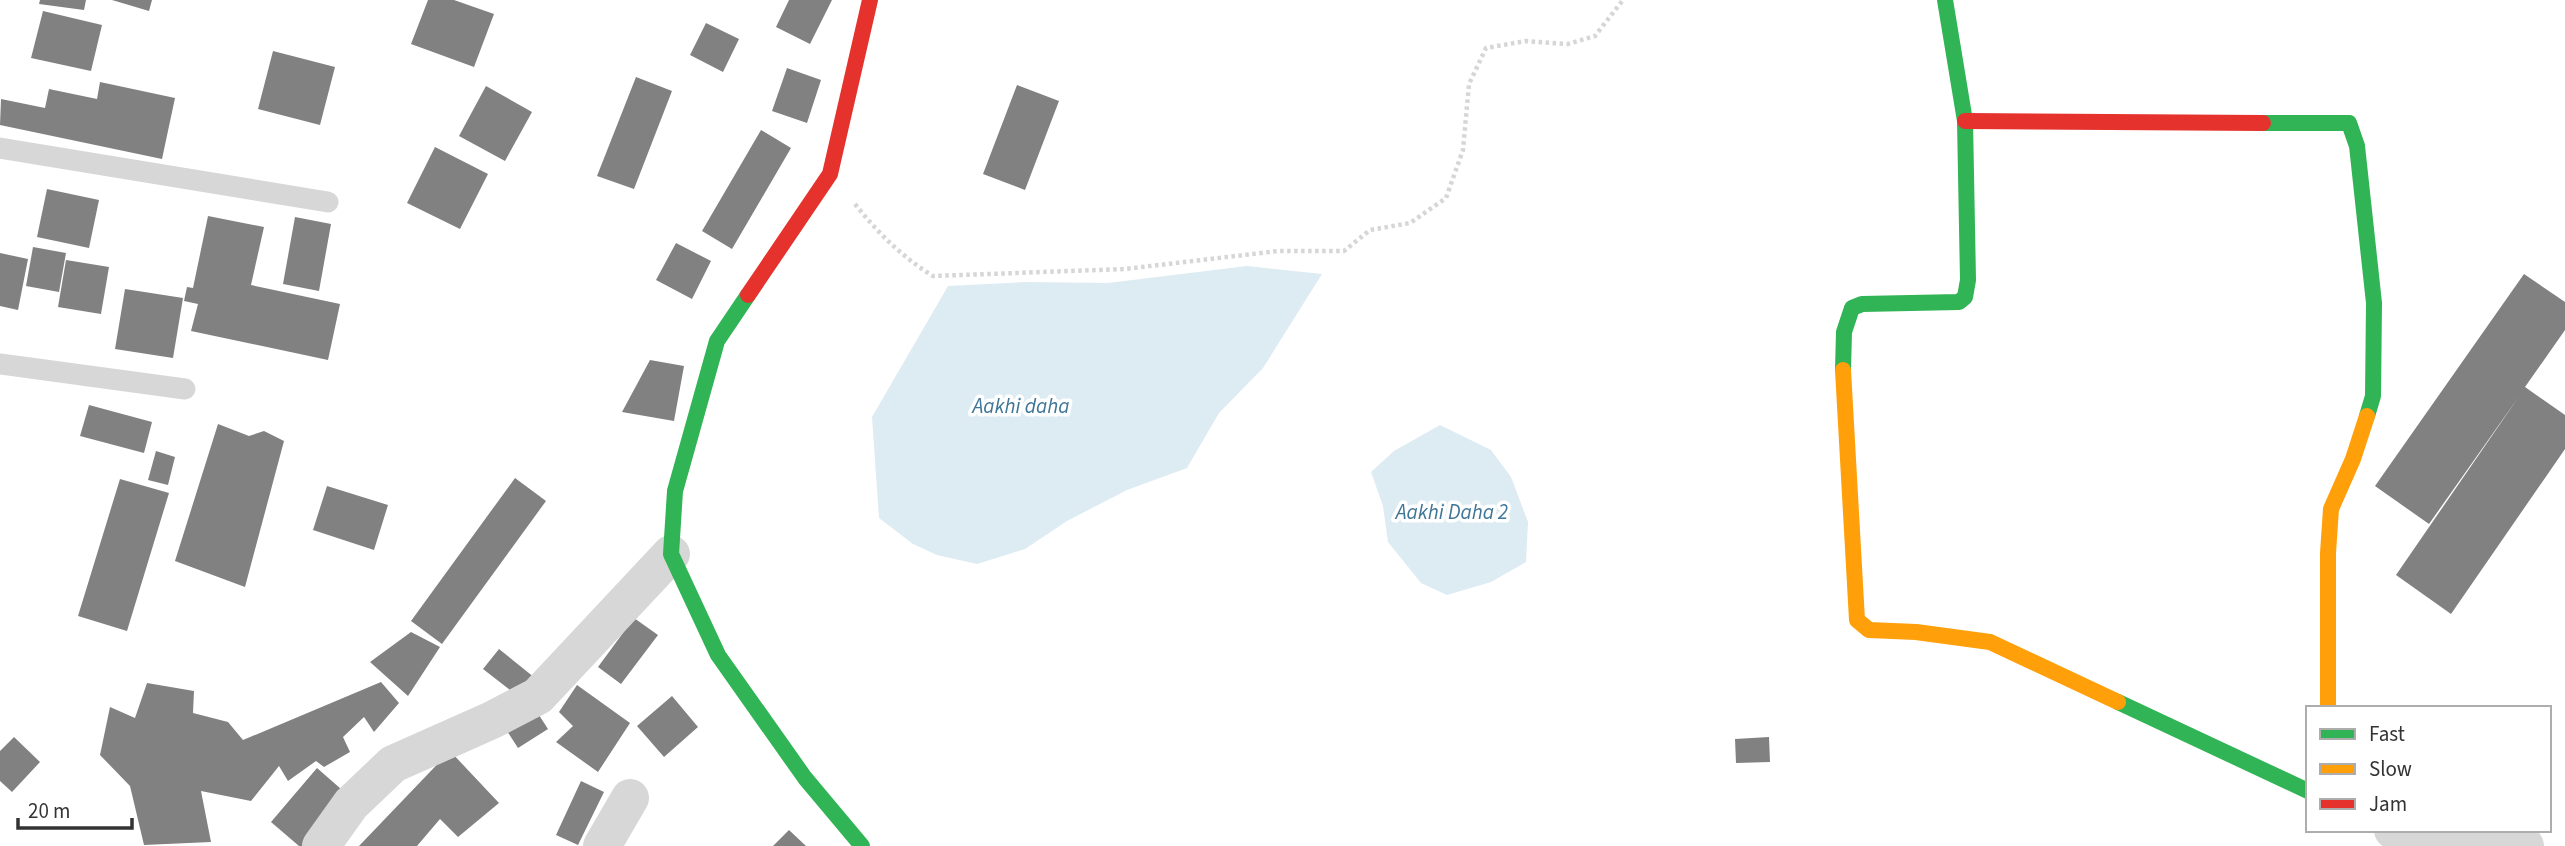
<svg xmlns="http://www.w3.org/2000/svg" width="2565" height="846" viewBox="0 0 2565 846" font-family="'Source Sans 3',sans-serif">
  <rect width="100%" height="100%" fill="#fff"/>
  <path fill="#ddebf3" d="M1247 266 1322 274 1263 368 1219 413 1187 468 1127 490 1067 521 1025 549 977 564 937 555 913 544 879 518 872 417 948 286 1026 282 1108 283Z
    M1440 425 1491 450 1511 477 1528 522 1526 562 1491 582 1447 595 1421 583 1388 542 1383 506 1371 472 1394 451Z"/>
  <path fill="#818181" d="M40 0H86L84 10 39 4Z
    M112 0H152L149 11Z
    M428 0H454L494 14 474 67 411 44Z
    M789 0H832L810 44 776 27Z
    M43 11 102 25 91 71 31 58Z
    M706 23 739 39 723 72 690 55Z
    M273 51 335 67 320 125 258 109Z
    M787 68 821 80 807 123 772 111Z
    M636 77 672 91 634 189 597 176Z
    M100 82 175 98 162 159 0 125 1 99 45 108 49 89 97 99Z
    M1017 85 1059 101 1025 190 983 174Z
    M486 86 532 112 505 161 459 136Z
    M761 130 791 148 732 249 702 231Z
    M435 147 488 174 460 229 407 203Z
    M47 189 99 200 89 248 37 237Z
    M208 216 264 227 251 285 340 304 328 360 191 331 198 304 184 301 187 287 193 288Z
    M295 217 331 224 319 291 283 284Z
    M676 243 711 261 692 299 656 280Z
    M33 247 66 253 59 292 26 286Z
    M0 253 28 259 18 310 0 306Z
    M66 260 109 267 101 314 58 307Z
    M2524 274 2565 302V330L2525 387 2565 415V449L2451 614 2396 575 2520 395 2429 524 2375 486Z
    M125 289 183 298 173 358 115 349Z
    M650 360 684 366 674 421 622 412Z
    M89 405 152 422 144 453 80 436Z
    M218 424 249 436 264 431 284 441 245 587 175 561Z
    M156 451 175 457 168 485 148 480Z
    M515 478 546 501 442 644 411 621Z
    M120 479 169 493 127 631 78 616Z
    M327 486 388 505 374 550 313 530Z
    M634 618 658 635 621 684 598 667Z
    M411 632 440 647 408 696 370 662Z
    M499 649 535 678 519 697 483 669Z
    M381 682 399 703 374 732 364 717 343 737 350 752 324 767 316 761 288 781 279 766 251 801 201 791 211 842 144 845 130 786 100 755 110 707 135 718 147 683 194 691 193 713 228 722 243 740Z
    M577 685 630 723 598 772 556 742 573 726 559 712Z
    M672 696 698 727 664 757 637 726Z
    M537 712 548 729 518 748 507 731Z
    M14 737 40 762 12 792 0 781V751Z
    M1769 737 1770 762 1736 763 1735 739Z
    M450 751 499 803 458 837 440 819 417 846H359Z
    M317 768 349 796 307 846H299L271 822Z
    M581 781 604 792 578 845 556 835Z
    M789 830 806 846H773Z"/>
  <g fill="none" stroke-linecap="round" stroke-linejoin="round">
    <path stroke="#d6d6d6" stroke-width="4.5" stroke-dasharray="3.5 3.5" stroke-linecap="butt" d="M855 204C878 233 902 257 933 276L1125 269 1278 251H1344L1370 230 1410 223 1446 198 1463 150 1469 84 1486 48 1526 41 1568 44 1595 36 1623 0"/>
    <path stroke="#d7d7d7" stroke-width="21" d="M0 148 328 202
      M0 364 185 389"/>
    <path stroke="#d7d7d7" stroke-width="38" d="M2393 830 2427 846
      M321 846 351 804 393 764 492 720 538 696 671 554
      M602 846 630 798
      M2440 846C2467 826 2497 838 2525 846"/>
    <path stroke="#30b455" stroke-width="16" d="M2263 123H2349L2357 146 2374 303 2373 396 2367 416
      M748 295 717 341 675 491 671 554 718 655 805 778 862 846
      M1843 370 1844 332 1852 308 1862 304 1959 302 1965 297 1968 280 1965 121 1945 0
      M2118 702 2308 791"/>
    <path stroke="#ff9f0a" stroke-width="16" d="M1843 370 1857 620 1869 630 1916 632 1990 642 2118 702
      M2328 708V553L2331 509 2353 459 2367 416"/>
    <path stroke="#e5322d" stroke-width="16" d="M1965 121 2263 123
      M748 295 830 174 870 0"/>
  </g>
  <g text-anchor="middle" stroke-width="7" stroke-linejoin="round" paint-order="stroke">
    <g font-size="21" font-style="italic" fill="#3f7597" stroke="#fff">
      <text x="1021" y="413">Aakhi daha</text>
      <text x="1452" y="519">Aakhi Daha 2</text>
    </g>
  </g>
  <rect x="2306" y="706" width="245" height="126" fill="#ffffff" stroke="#adadad" stroke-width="2"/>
  <rect x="2320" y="729" width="35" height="10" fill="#30b455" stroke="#adadad" stroke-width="2"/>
  <text x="2369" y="741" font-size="21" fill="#333333">Fast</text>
  <rect x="2320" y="764" width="35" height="10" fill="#ff9f0a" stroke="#adadad" stroke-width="2"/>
  <text x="2369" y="776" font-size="21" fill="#333333">Slow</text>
  <rect x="2320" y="799" width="35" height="10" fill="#e5322d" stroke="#adadad" stroke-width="2"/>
  <text x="2369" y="811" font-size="21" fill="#333333">Jam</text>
  <path d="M18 818v10h114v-10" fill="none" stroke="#333333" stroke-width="3.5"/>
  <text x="28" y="818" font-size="21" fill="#333333" stroke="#ffffff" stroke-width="5" paint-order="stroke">20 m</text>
</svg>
